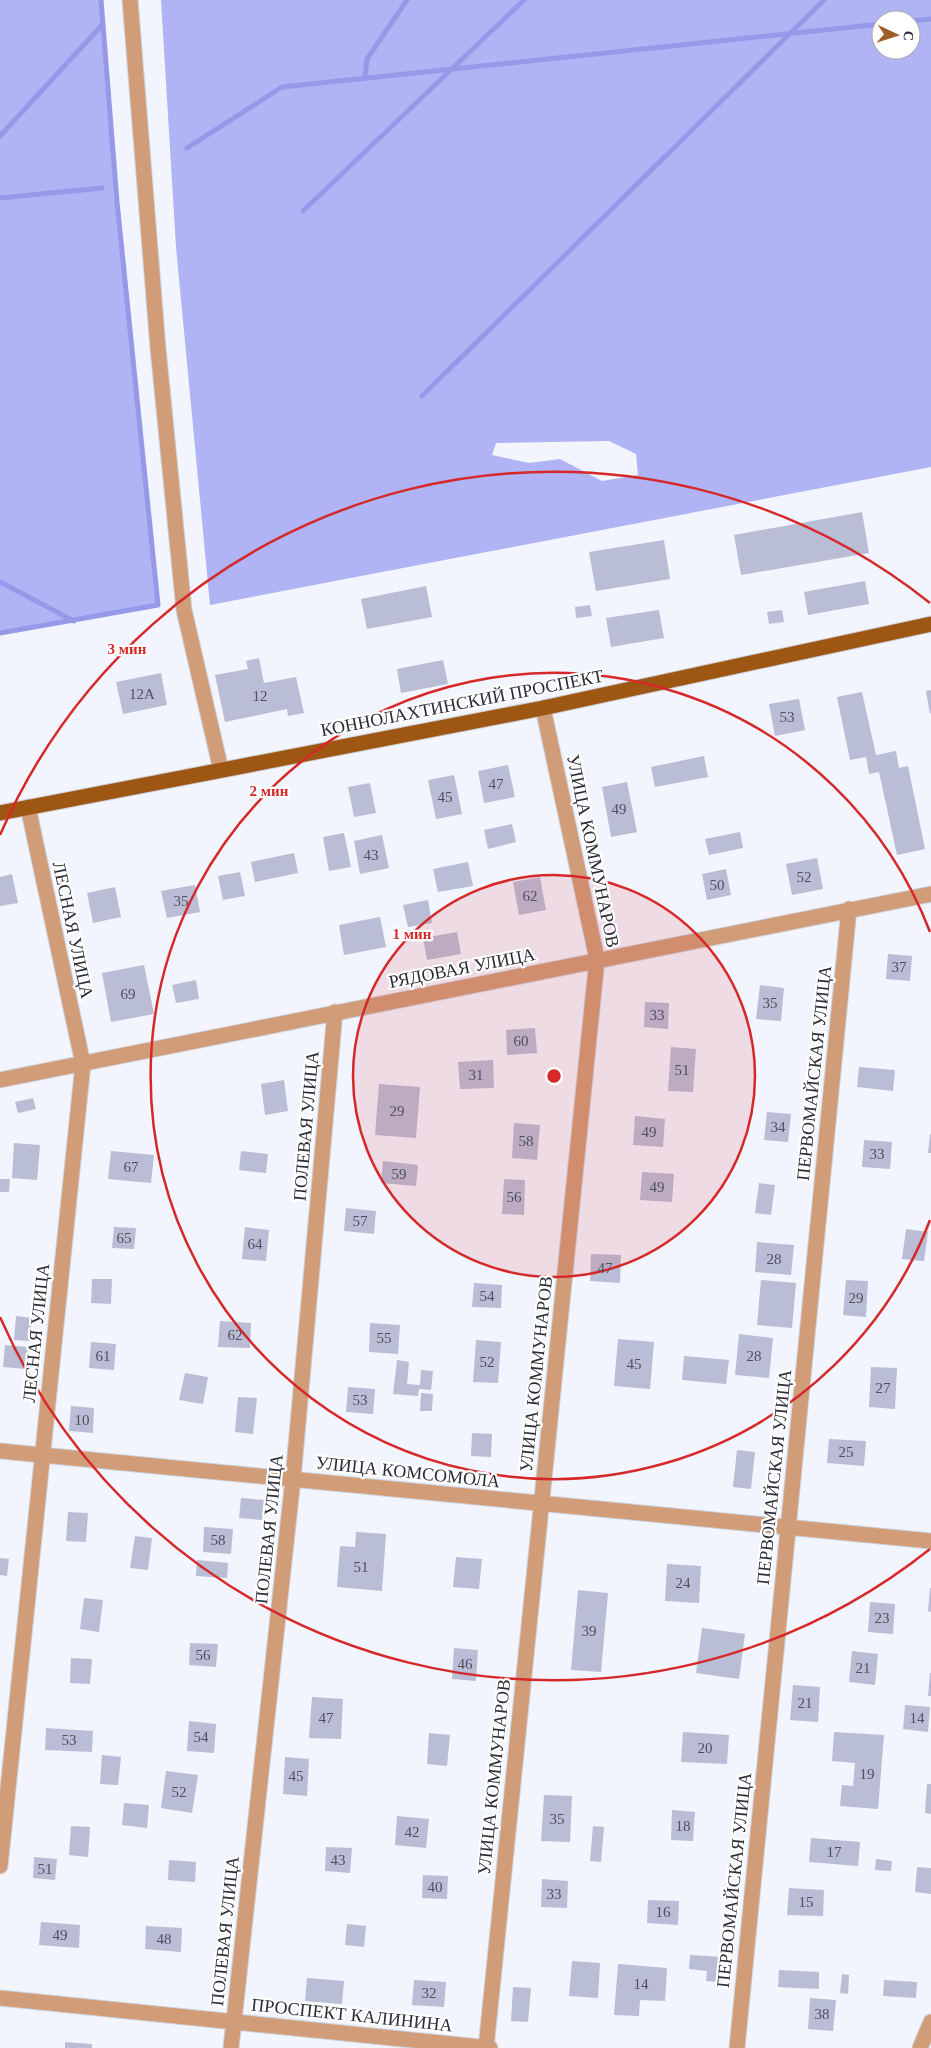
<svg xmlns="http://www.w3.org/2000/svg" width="931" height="2048" viewBox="0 0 931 2048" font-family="Georgia,serif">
  <rect width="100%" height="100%" fill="#f2f4fe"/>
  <path fill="#b0b4f5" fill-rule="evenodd" d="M0 0H101L117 202 158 605 0 633Z
    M161 0H931V467L210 605 176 247ZM881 20H911V50H881ZM609 441 636 454 638 475 602 481 560 459 529 463 492 455 496 443Z"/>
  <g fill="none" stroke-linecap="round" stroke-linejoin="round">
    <path stroke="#9599e8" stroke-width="5" d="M911 21 931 19
      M365 77 367 59 407 0
      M0 136 103 24
      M187 148 282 87 881 24
      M0 198 102 188
      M303 211 524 0
      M422 396 824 0
      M0 582 74 621
      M0 633 158 605 117 202 101 0"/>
  </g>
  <path fill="#babdd6" d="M862 512 869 553 741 575 734 535Z
    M664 540 670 579 596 591 589 552Z
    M865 581 869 604 808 615 804 592Z
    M426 586 432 617 367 629 361 599Z
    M590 605 592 616 576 618 575 607Z
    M659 610 664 638 611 647 606 618Z
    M782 610 784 622 769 624 767 612Z
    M259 658 264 683 296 677 304 713 288 716 287 709 225 722 215 675 248 669 246 661Z
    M443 660 448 684 401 693 397 669Z
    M161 673 167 705 123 714 116 682Z
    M931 690V713L930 714 926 691Z
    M862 692 876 755 896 751 899 768 908 766 925 849 897 855 879 772 869 774 866 757 850 760 837 697Z
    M799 699 805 730 775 736 769 704Z
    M704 756 708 777 655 787 651 767Z
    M508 765 515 797 484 803 478 771Z
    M454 775 462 814 436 819 428 780Z
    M627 782 637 832 611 837 602 787Z
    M370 783 376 813 354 817 348 787Z
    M512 824 516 842 488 849 484 830Z
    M740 832 743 848 709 855 705 839Z
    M344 833 351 867 329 871 323 837Z
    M382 835 389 868 360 874 354 841Z
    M294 853 298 873 255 882 251 862Z
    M817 858 823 889 792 895 786 864Z
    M468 862 473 886 438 892 433 869Z
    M726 869 731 895 707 900 702 874Z
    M240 872 245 896 223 900 218 876Z
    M12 874 18 903 0 906V877Z
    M540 877 546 910 519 915 513 882Z
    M195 885 200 912 167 918 161 891Z
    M115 887 121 917 93 923 87 893Z
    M428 900 432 923 408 927 403 905Z
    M380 917 386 947 344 955 339 925Z
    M457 932 461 954 427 960 423 938Z
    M888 954 912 956 910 981 886 979Z
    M144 965 154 1014 111 1022 102 973Z
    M196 980 199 999 176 1003 172 985Z
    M760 985 784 988 781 1021 756 1019Z
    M645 1002 669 1003 668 1029 644 1027Z
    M535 1028 537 1053 507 1055 506 1030Z
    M671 1047 696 1049 693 1092 668 1091Z
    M493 1060 494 1088 460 1089 458 1062Z
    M859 1067 895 1070 893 1091 857 1087Z
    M284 1080 288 1111 265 1115 261 1084Z
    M379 1084 420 1087 416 1138 375 1135Z
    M33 1098 36 1109 18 1113 15 1102Z
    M767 1112 791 1114 788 1142 764 1140Z
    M635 1116 665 1119 663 1147 633 1145Z
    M514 1123 540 1125 537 1160 512 1158Z
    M930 1134H931V1153H928Z
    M864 1140 892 1142 890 1169 862 1167Z
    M14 1143 40 1145 37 1180 12 1178Z
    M111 1151 154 1155 151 1183 108 1179Z
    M241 1151 268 1154 266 1173 239 1170Z
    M383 1161 418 1165 416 1186 381 1183Z
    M642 1172 674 1174 672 1202 640 1200Z
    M0 1179H10L9 1192H0Z
    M504 1179 525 1180 524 1215 502 1214Z
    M759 1183 775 1185 771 1215 755 1213Z
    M346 1208 376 1211 374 1234 344 1231Z
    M114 1227 136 1228 134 1249 112 1248Z
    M245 1227 269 1230 266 1261 242 1259Z
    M906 1229 928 1232 924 1261 902 1259Z
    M757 1242 794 1245 791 1275 755 1272Z
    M591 1254 621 1255 620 1283 590 1281Z
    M92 1279H112L111 1304 91 1303Z
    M761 1280 796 1283 792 1328 757 1325Z
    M846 1280 868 1281 866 1317 843 1315Z
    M474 1283 502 1285 501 1308 472 1307Z
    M16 1316 32 1318 30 1341 14 1340Z
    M220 1321 251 1323 250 1348 218 1347Z
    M370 1323 400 1325 398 1354 369 1352Z
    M739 1334 773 1338 769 1378 735 1375Z
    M618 1339 654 1342 650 1389 614 1386Z
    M476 1340 501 1342 498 1383 473 1382Z
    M91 1342 116 1344 114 1370 89 1368Z
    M5 1345 28 1347 26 1369 3 1367Z
    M684 1356 729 1360 726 1384 682 1380Z
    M397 1360 409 1362 407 1384 420 1385 421 1370 433 1371 431 1390 419 1389 418 1396 393 1394Z
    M871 1367 897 1368 895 1409 869 1407Z
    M185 1373 208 1377 203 1404 179 1400Z
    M348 1387 375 1389 373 1414 346 1412Z
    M421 1393 433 1394 432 1411H420Z
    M238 1397 257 1398 253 1434 235 1432Z
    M71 1406 94 1408 93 1433 69 1431Z
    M472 1433 492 1434 491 1457 471 1456Z
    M829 1439 866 1441 864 1466 827 1463Z
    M737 1450 755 1452 751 1489 733 1487Z
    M241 1498 264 1500 262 1520 239 1518Z
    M68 1512 88 1513 86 1542 66 1541Z
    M204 1527 233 1529 231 1554 203 1552Z
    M356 1532 386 1534 382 1591 337 1587 340 1546 355 1547Z
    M135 1536 152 1538 148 1570 130 1568Z
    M456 1557 482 1559 479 1589 453 1587Z
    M0 1558 9 1559 7 1576 0 1575Z
    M197 1560 228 1563 227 1578 196 1576Z
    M667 1564 701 1566 699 1603 665 1601Z
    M930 1588H931V1612L928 1611Z
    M578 1590 608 1593 601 1672 571 1670Z
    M84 1598 103 1600 99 1632 80 1629Z
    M870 1602 895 1604 893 1634 868 1632Z
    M702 1628 745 1634 739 1679 696 1673Z
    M190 1643 218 1644 216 1667 189 1665Z
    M454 1648 478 1650 476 1681 452 1679Z
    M852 1651 878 1654 875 1685 849 1682Z
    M71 1658 92 1659 90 1684 70 1683Z
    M930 1673H931V1696H928Z
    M793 1685 820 1687 818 1722 790 1720Z
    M312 1697 343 1699 341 1739 309 1738Z
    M905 1705 930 1707 928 1732 903 1729Z
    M189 1721 216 1724 214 1753 187 1751Z
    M46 1728 93 1731 92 1752 45 1750Z
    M683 1732 729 1735 727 1764 681 1762Z
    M834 1732 884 1735 878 1809 840 1806 842 1785 853 1786 855 1763 832 1761Z
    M429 1733 450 1735 447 1766 427 1764Z
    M102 1755 121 1757 118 1785 100 1784Z
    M285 1757 309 1759 307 1796 283 1794Z
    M166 1771 198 1775 192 1813 161 1808Z
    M927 1784H931V1814L925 1813Z
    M544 1795 572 1796 570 1842 541 1841Z
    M124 1803 149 1805 147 1828 122 1825Z
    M672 1810 695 1812 693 1841 671 1840Z
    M397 1816 429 1819 426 1848 395 1845Z
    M71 1826 90 1827 88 1857 69 1855Z
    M593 1826 604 1827 601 1862 590 1861Z
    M811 1838 860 1842 858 1866 809 1862Z
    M326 1847 352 1848 350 1873 325 1871Z
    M34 1857 57 1859 55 1880 33 1878Z
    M876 1859 892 1861 891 1871 875 1870Z
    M169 1860 196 1862 195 1882 168 1880Z
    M917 1867 931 1868V1894L915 1892Z
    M423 1875 448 1876 447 1899 422 1898Z
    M542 1879 568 1881 567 1908 541 1907Z
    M789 1888 824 1890 823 1916 787 1915Z
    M648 1900 679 1901 678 1925 647 1923Z
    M41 1922 80 1925 79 1948 39 1945Z
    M347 1924 366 1926 364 1947 345 1945Z
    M146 1926 182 1928 181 1952 145 1949Z
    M690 1955 722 1957 720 1982 706 1981 707 1971 689 1969Z
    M572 1961 600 1963 598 1998 569 1996Z
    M618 1964 667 1968 665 2001 640 2000 639 2016 614 2015Z
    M779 1970 819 1972V1989L778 1987Z
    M842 1974 849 1975 848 1994 840 1993Z
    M307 1978 344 1981 342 2004 305 2001Z
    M414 1980 446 1982 444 2007 412 2005Z
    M884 1980 917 1982 916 1998 883 1996Z
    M513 1987 531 1988 528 2022 511 2021Z
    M810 1998 836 2000 833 2031 808 2029Z
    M65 2042 92 2044V2048H65Z"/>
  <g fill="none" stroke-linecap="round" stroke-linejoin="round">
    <g stroke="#ced0da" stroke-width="17">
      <path id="minor" d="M130 0 158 348 184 610 221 770
        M0 1080 931 894
        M0 1451 931 1541
        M0 1866 83 1064 28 807
        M0 1998 490 2048
        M231 2048 293 1479 335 1012
        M486 2048 597 959 543 708
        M737 2048 849 909
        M920 2048 931 2022"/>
    </g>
    <g stroke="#ced0da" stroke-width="17">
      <path id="major" d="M0 813 543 708 931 624"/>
    </g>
    <use href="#minor" stroke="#d09d78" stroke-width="15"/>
    <use href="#major" stroke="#9e5713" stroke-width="15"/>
  </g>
  <circle cx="554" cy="1076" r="201" fill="#d62828" fill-opacity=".12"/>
  <g fill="none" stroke="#d62828" stroke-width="2.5">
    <circle cx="554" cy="1076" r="201"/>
    <path d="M930 1220A403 403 0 1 1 930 932"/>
    <path d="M930 1549A604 604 0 0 1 0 1317M0 835A604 604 0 0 1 930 603"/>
  </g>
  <g text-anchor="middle" stroke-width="4.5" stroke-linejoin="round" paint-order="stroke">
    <g font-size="15" fill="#4f505d">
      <text x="142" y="699">12А</text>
      <text x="260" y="701">12</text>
      <text x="787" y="722">53</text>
      <text x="496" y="789">47</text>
      <text x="445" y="802">45</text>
      <text x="619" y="814">49</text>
      <text x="371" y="860">43</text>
      <text x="804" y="882">52</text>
      <text x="717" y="890">50</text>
      <text x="530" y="901">62</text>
      <text x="181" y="906">35</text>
      <text x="899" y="972">37</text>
      <text x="128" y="999">69</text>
      <text x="770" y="1008">35</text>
      <text x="657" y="1020">33</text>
      <text x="521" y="1046">60</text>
      <text x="682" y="1075">51</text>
      <text x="476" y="1080">31</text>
      <text x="397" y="1116">29</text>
      <text x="778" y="1132">34</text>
      <text x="649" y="1137">49</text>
      <text x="526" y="1146">58</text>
      <text x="877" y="1159">33</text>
      <text x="131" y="1172">67</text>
      <text x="399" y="1179">59</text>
      <text x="657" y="1192">49</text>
      <text x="514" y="1202">56</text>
      <text x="360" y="1226">57</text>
      <text x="124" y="1243">65</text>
      <text x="255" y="1249">64</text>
      <text x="774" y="1264">28</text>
      <text x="605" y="1273">47</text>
      <text x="487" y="1301">54</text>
      <text x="856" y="1303">29</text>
      <text x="235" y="1340">62</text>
      <text x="384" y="1343">55</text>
      <text x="103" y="1361">61</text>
      <text x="754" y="1361">28</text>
      <text x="487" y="1367">52</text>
      <text x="634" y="1369">45</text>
      <text x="883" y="1393">27</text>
      <text x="360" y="1405">53</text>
      <text x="82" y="1425">10</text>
      <text x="846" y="1457">25</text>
      <text x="218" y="1545">58</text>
      <text x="361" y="1572">51</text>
      <text x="683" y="1588">24</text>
      <text x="882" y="1623">23</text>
      <text x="589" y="1636">39</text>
      <text x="203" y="1660">56</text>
      <text x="465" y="1669">46</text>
      <text x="863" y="1673">21</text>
      <text x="805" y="1708">21</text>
      <text x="326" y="1723">47</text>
      <text x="917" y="1723">14</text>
      <text x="201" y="1742">54</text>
      <text x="69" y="1745">53</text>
      <text x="705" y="1753">20</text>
      <text x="867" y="1779">19</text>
      <text x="296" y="1781">45</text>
      <text x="179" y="1797">52</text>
      <text x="557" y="1824">35</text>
      <text x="683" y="1831">18</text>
      <text x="412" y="1837">42</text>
      <text x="834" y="1857">17</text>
      <text x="338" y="1865">43</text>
      <text x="45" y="1874">51</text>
      <text x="435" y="1892">40</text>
      <text x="554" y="1899">33</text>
      <text x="806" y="1907">15</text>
      <text x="663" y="1917">16</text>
      <text x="60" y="1940">49</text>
      <text x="164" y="1944">48</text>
      <text x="641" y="1989">14</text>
      <text x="429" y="1998">32</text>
      <text x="822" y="2019">38</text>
    </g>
    <g font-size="18" fill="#2b2c35" stroke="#fff">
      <text transform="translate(462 703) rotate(-11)" y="6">КОННОЛАХТИНСКИЙ ПРОСПЕКТ</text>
      <text transform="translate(593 851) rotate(78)" y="6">УЛИЦА КОММУНАРОВ</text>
      <text transform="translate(73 930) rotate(78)" y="6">ЛЕСНАЯ УЛИЦА</text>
      <text transform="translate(462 968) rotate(-11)" y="6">РЯДОВАЯ УЛИЦА</text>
      <text transform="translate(814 1073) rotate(-84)" y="6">ПЕРВОМАЙСКАЯ УЛИЦА</text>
      <text transform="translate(306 1126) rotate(-85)" y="6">ПОЛЕВАЯ УЛИЦА</text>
      <text transform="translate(36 1333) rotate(-84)" y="6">ЛЕСНАЯ УЛИЦА</text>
      <text transform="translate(536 1374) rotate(-84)" y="6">УЛИЦА КОММУНАРОВ</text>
      <text transform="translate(408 1472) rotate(6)" y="6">УЛИЦА КОМСОМОЛА</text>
      <text transform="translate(774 1477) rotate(-84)" y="6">ПЕРВОМАЙСКАЯ УЛИЦА</text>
      <text transform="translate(269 1529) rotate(-84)" y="6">ПОЛЕВАЯ УЛИЦА</text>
      <text transform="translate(494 1777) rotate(-84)" y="6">УЛИЦА КОММУНАРОВ</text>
      <text transform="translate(734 1880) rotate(-84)" y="6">ПЕРВОМАЙСКАЯ УЛИЦА</text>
      <text transform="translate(225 1931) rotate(-84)" y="6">ПОЛЕВАЯ УЛИЦА</text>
      <text transform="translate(352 2015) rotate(6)" y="6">ПРОСПЕКТ КАЛИНИНА</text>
    </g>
  </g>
  <circle cx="554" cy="1076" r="8" fill="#d62828" stroke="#fff" stroke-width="2.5"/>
  <g font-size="15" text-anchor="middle" font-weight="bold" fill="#d62828" stroke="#fff" stroke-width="4.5" stroke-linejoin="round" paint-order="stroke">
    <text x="127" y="654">3 мин</text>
    <text x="269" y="796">2 мин</text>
    <text x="412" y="939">1 мин</text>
  </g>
  <g transform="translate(896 35) rotate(94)"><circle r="24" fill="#ffffff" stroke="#aaabae"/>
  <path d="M0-4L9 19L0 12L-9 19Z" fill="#9d5d27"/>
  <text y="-8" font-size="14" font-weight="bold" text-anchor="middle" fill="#2b2c35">С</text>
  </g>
</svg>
